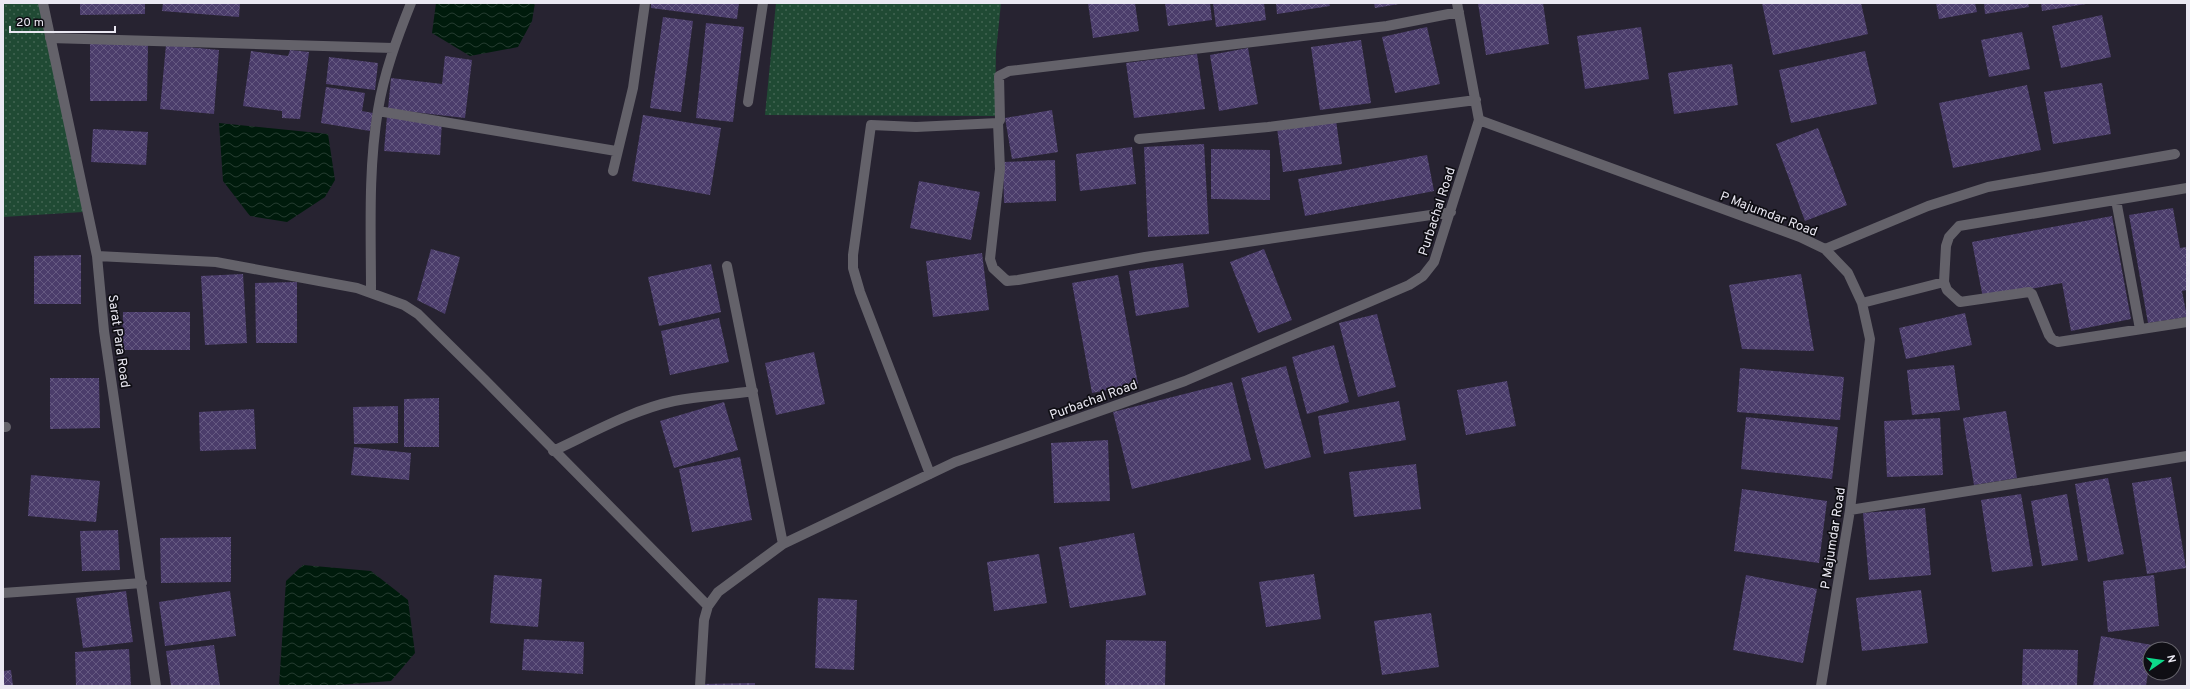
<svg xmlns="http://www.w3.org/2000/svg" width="2190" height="689" viewBox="0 0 2190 689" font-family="Overpass,sans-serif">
  <defs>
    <pattern id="park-dots" width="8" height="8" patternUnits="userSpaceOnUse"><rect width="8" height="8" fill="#204a34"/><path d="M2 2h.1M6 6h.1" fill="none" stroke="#416452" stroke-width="1.8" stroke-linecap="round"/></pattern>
    <pattern id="water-waves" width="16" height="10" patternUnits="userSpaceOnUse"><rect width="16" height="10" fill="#001b0c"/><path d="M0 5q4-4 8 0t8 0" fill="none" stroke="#253c30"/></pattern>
    <pattern id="building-cross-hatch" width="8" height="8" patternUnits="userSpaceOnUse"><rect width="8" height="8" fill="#4b3d6b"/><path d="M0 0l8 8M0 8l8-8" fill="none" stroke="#655981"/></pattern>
  </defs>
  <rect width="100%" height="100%" fill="#272331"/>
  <path fill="url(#park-dots)" d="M3 3H46L83 212 3 217Z
    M776 3H1001L996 52 995 116 765 115Z"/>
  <path fill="url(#water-waves)" d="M436 3H535L532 21 518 47 470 56 432 33Z
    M219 123 328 134 335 180 325 197 287 222 250 216 223 181Z
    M303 565 371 571 408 600 415 653 391 681 325 686H279L286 581Z"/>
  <path fill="url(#building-cross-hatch)" d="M80 3H145V14L80 15Z
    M163 3H240L239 17 162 11Z
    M651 3H739L737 19 651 8Z
    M1088 3H1135L1139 31 1093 38Z
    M1165 3H1210L1212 20 1168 26Z
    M1213 3H1264L1266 20 1216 27Z
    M1276 3H1329L1330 6 1277 14Z
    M1374 3H1399V4L1375 8Z
    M1478 3H1543L1549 44 1486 55Z
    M1762 3H1861L1868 34 1773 55Z
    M1936 3H1975L1977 12 1939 19Z
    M1984 3H2028L2029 7 1985 14Z
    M2041 3H2086V4L2042 11Z
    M2102 15 2111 57 2061 68 2052 26Z
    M663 17 693 21 681 112 650 108Z
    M706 23 744 27 733 122 696 118Z
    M1427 27 1440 84 1395 93 1382 37Z
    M1641 27 1649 79 1585 89 1577 36Z
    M2022 32 2030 69 1989 77 1981 40Z
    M1361 40 1371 103 1320 110 1311 47Z
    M90 44H148L147 101H90Z
    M166 45 219 50 214 114 160 109Z
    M1248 48 1258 104 1219 111 1210 55Z
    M290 50 309 52 300 119 282 118V111L243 106 251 51 288 56Z
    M1865 51 1877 104 1791 123 1779 70Z
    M1197 54 1205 109 1134 118 1126 63Z
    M445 56 472 60 465 118 388 109 391 78 442 84Z
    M329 57 378 63 375 90 326 84Z
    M1732 64 1738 105 1674 114 1668 73Z
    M2102 83 2111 134 2053 144 2044 92Z
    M2027 85 2041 150 1953 168 1939 103Z
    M326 87 365 93 362 111 373 113 370 131 321 123Z
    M1052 110 1058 152 1012 159 1005 118Z
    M643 115 721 128 710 195 632 181Z
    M387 116 442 121 440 155 384 151Z
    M1336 120 1342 164 1283 172 1277 128Z
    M1818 128 1847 205 1805 221 1776 144Z
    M93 129 148 132 146 165 91 162Z
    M1204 144 1209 234 1148 237 1144 147Z
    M1132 147 1136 184 1080 191 1076 154Z
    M1211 149 1270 150V200L1211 199Z
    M1427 155 1434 191 1305 216 1298 179Z
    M1055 160 1056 201 1004 203 1003 162Z
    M919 181 980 192 971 240 910 228Z
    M2173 208 2180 248 2187 247V290L2182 291 2187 317 2148 323 2129 215Z
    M2112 216 2131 319 2071 331 2062 283 1983 298 1972 242Z
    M431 249 460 257 445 314 417 300Z
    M1264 249 1292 320 1258 333 1230 262Z
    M982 253 989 310 933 317 926 261Z
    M81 255V304H34V256Z
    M1183 263 1189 307 1136 316 1129 271Z
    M711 264 721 312 659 326 648 277Z
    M243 274 247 343 205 345 201 276Z
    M1801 274 1814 351 1742 349 1729 285Z
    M1118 275 1138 384 1092 393 1072 283Z
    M297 282V343H256L255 283Z
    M123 312H190V350H122Z
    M1965 313 1972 345 1906 359 1899 328Z
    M1377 314 1396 387 1358 397 1339 323Z
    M719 318 729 362 670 375 661 331Z
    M1334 345 1349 402 1307 414 1292 357Z
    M814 352 825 404 776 415 765 363Z
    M1954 365 1960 410 1912 415 1907 370Z
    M1286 366 1311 457 1265 469 1241 378Z
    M1740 368 1844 377 1840 420 1737 412Z
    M50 378H99L100 428 50 429Z
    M1507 381 1516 426 1466 435 1457 390Z
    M1232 382 1251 460 1132 489 1113 412Z
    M439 398V447H404V399Z
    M1399 401 1406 440 1324 454 1318 416Z
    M724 402 738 450 674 468 660 421Z
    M398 406V443L354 444 353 407Z
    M254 409 256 449 200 451 199 412Z
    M2006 411 2017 478 1974 485 1963 418Z
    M1746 417 1838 427 1832 479 1741 469Z
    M1940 418 1943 475 1887 477 1884 421Z
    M1108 440 1110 501 1054 503 1051 443Z
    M354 447 411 453 409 480 351 475Z
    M740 457 752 520 692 532 679 469Z
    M1416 464 1421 509 1354 517 1349 472Z
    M31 475 100 481 96 522 28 516Z
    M2171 477 2186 568 2147 574 2132 483Z
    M2108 478 2124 554 2088 562 2075 484Z
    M1742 489 1827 501 1819 563 1734 551Z
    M2021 494 2033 566 1992 572 1981 500Z
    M2067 494 2078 560 2042 566 2031 501Z
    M1925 508 1931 575 1869 580 1863 513Z
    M118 530 120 570 82 571 80 531Z
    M1134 533 1146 595 1070 608 1059 547Z
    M231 537V582L161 583 160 538Z
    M1039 554 1047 603 994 611 987 562Z
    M1314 574 1321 619 1266 627 1259 582Z
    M494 575 542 579 538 627 490 623Z
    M1746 575 1817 589 1803 663 1733 650Z
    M2154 575 2159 626 2108 632 2103 581Z
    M1921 590 1928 643 1862 651 1856 598Z
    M126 591 133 642 83 648 76 598Z
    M230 591 236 636 165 646 159 602Z
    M818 598 857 600 854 670 815 668Z
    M1431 613 1439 667 1382 675 1374 621Z
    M2101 636 2152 645 2146 686H2093Z
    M524 639 584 642 583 674 522 670Z
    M1106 640 1166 641 1165 686H1105Z
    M214 645 220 686H171L166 651Z
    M129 649 131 686H76L75 652Z
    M2023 649 2078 650 2077 686H2022Z
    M11 670 13 686H3V671Z
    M755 683V686H703V684Z"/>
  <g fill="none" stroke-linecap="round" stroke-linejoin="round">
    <path stroke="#64626a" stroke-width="10" d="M43 3 97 256 104 331 156 686
      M50 38 393 48
      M748 102 763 3
      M378 111 616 151
      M1479 120 1800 237 1825 249 1848 273 1862 303 1870 339 1850 510 1821 686
      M998 123 1000 169 990 259 993 268 1007 281 1018 280 1145 257 1451 212
      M1139 139 1268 127 1476 100
      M613 171 633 88 645 3
      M2187 188 1959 226 1949 237 1946 246 1944 282 1947 290 1960 302 2029 292 2032 294 2049 335 2052 339 2058 342 2187 322
      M2116 200 2140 329
      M1825 249 1928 206 1988 187 2175 154
      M97 256 216 262 357 288 404 305 418 314 484 379 708 606
      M727 266 783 544
      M371 292C371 232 368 170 378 110 384 73 397 38 411 3
      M1862 303 1944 282
      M3 427H6
      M553 451C592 433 632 410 674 401 700 396 727 395 753 391
      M930 474 860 292 853 268V255L871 125 916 127 998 123 1000 120 999 76 1009 71 1387 26 1459 12
      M1850 510 2187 456
      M3 593 142 583
      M700 686 704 620 708 606 718 592 783 544 955 462 1185 381 1409 285 1423 276 1434 262 1479 120 1457 3"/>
  </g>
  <g text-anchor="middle" stroke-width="3.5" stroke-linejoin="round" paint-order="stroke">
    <g font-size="13" fill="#eae8f2" stroke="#0f0e14">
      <text transform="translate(1436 211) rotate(-72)" y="5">Purbachal Road</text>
      <text transform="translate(1769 213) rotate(21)" y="5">P Majumdar Road</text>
      <text transform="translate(120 341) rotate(82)" y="5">Sarat Para Road</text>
      <text transform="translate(1093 399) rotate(-20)" y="5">Purbachal Road</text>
      <text transform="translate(1832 538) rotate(-81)" y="5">P Majumdar Road</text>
    </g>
  </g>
  <rect width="2190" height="689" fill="none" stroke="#eae8f2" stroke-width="8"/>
  <g transform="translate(2162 661) rotate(77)"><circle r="19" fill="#0f0e14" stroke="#67656d"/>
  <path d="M0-3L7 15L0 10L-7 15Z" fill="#0dd98a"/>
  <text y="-6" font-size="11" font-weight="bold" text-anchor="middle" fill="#eae8f2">N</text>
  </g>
  <path d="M10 26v6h105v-6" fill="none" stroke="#eae8f2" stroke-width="2"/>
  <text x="16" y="26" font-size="12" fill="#eae8f2" stroke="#0f0e14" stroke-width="3" paint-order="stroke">20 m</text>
</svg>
